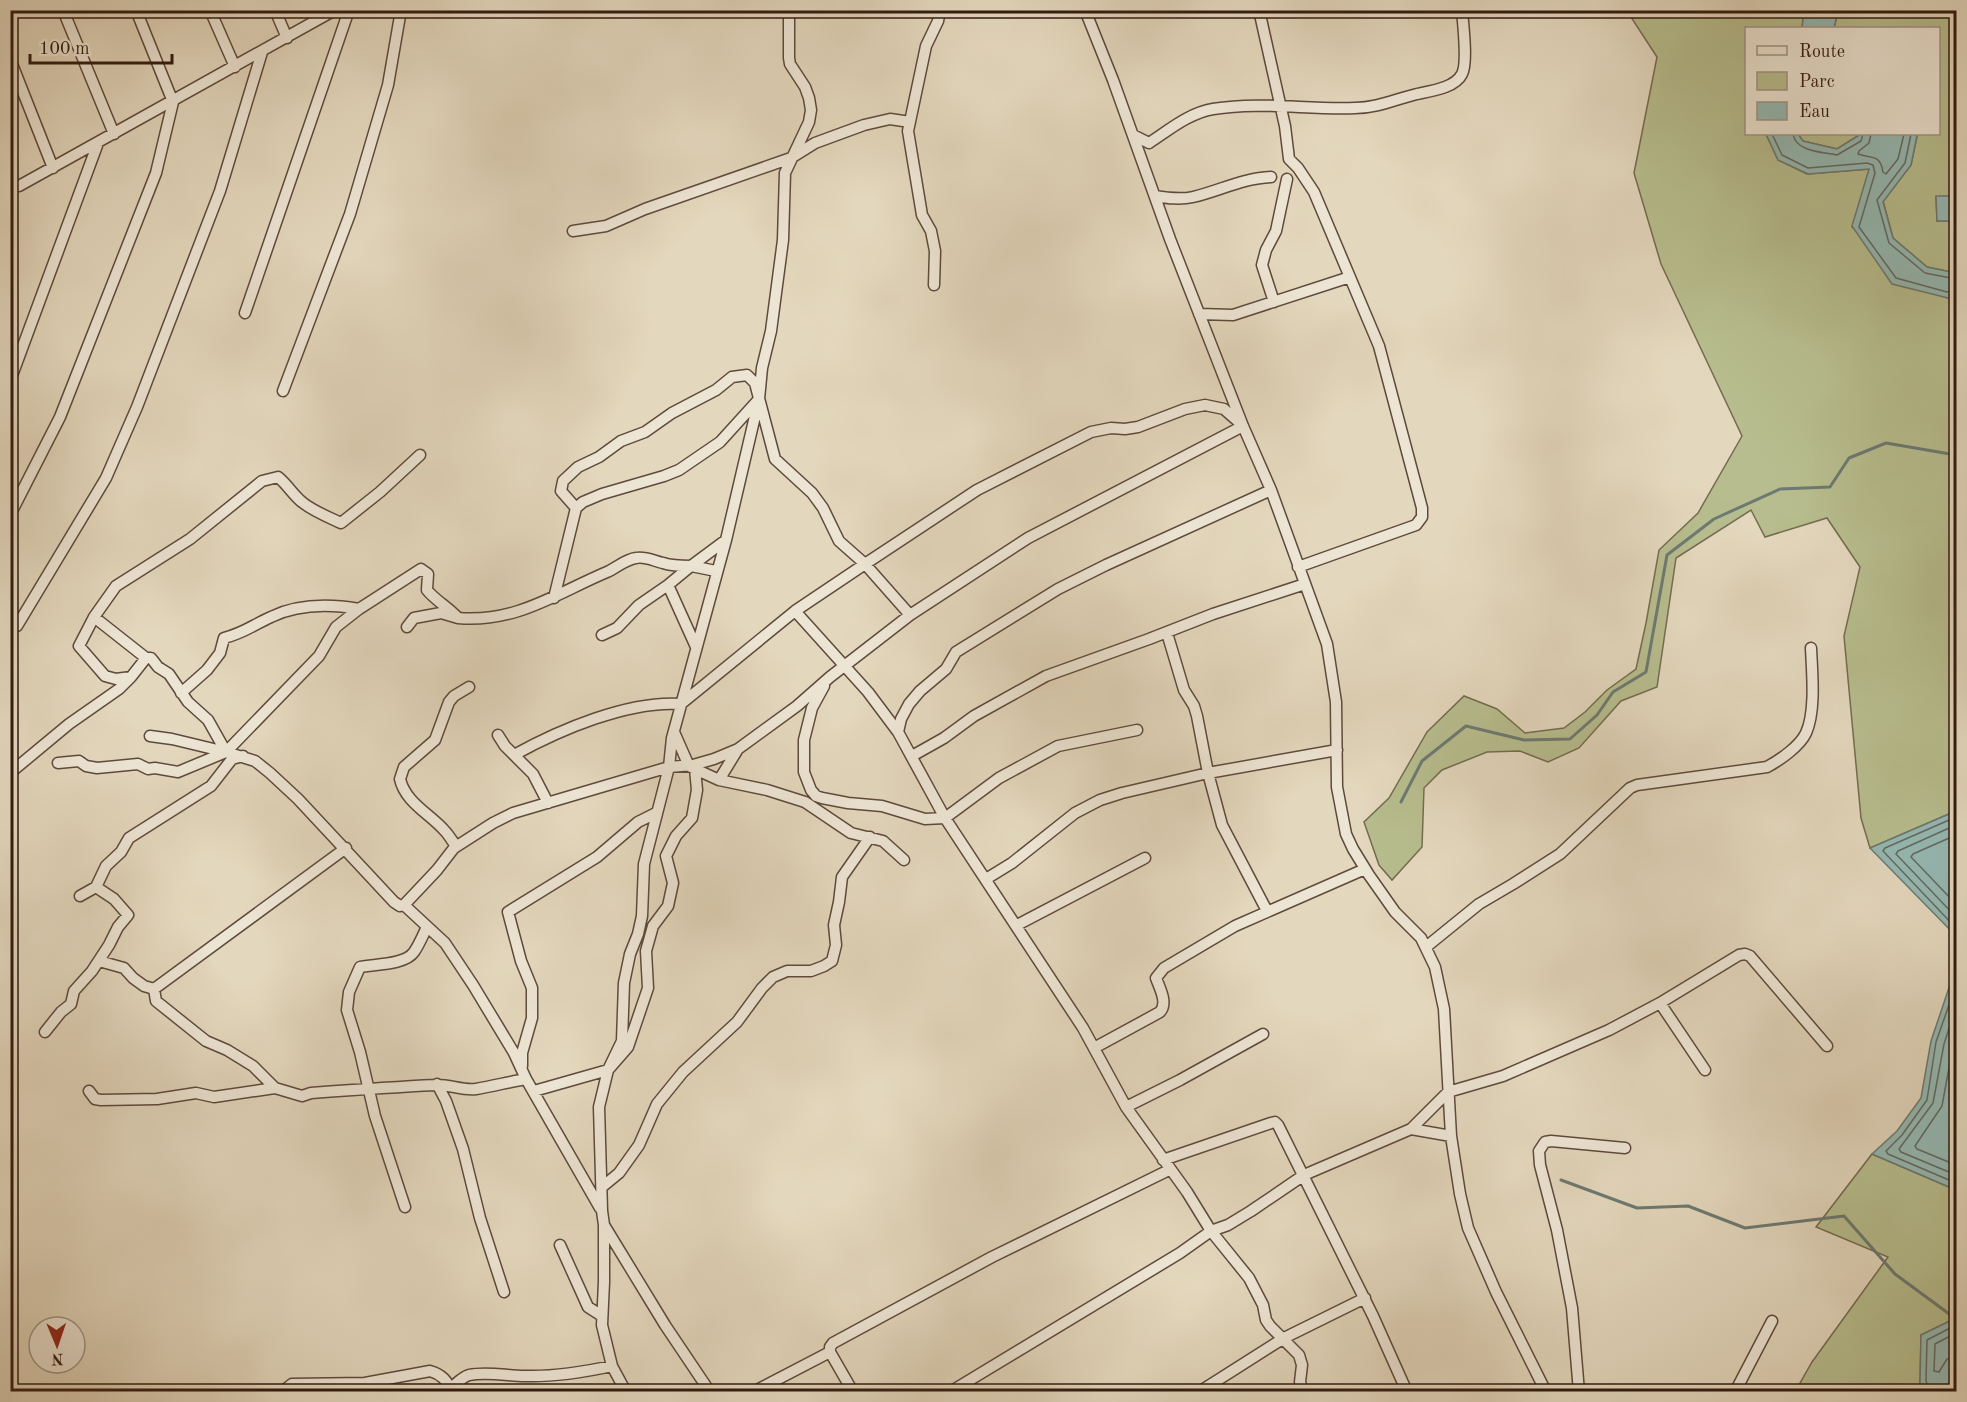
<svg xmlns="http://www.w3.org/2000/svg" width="1967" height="1402" viewBox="0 0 1967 1402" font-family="'Old Standard TT',serif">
  <rect width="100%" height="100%" fill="#e3d7bd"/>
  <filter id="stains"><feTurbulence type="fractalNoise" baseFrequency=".00333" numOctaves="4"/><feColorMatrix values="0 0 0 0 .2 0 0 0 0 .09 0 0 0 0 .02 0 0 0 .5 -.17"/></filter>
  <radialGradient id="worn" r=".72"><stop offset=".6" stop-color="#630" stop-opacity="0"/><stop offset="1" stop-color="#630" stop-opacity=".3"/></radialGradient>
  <path fill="#b7bd8e" stroke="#746c50" stroke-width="1.5" d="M1627 11H1804L1802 28H1746V134H1766L1778 160 1807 174 1870 169 1852 227 1947 298 1956 296V811L1870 848 1861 818 1844 636 1860 567 1827 518 1765 537 1751 510 1676 558 1657 687 1621 701 1579 748 1548 762 1520 751 1487 752 1442 770 1424 788 1422 847 1392 880 1379 865 1364 822 1389 798 1427 732 1464 696 1497 709 1525 733 1564 728 1585 712 1607 690 1636 669 1646 623 1659 550 1698 513 1742 436 1661 264 1634 173 1657 57Z
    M1838 11H1956V196L1936 197 1937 221H1956V273L1927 267 1893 238 1883 201 1911 165 1917 136 1914 134H1938V28H1834Z
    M1798 134H1861L1837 149 1803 141Z
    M1872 1154 1956 1190V1318L1921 1335 1920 1383 1925 1391 1795 1392 1812 1362 1888 1257 1816 1227Z"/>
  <path fill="#95b9b3" stroke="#6d7a72" stroke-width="1.5" d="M1804 11H1838L1834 28H1802Z
    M1766 134H1798L1803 141 1837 149 1861 134H1914L1917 136 1911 165 1883 202 1893 238 1927 267 1956 273V296L1948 298 1892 284 1852 226 1869 169 1808 174 1778 160Z
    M1936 196H1956V221H1937Z
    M1956 811V936L1870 848Z
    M1956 967V1190L1872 1154 1897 1131 1921 1098 1931 1041Z
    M1956 1318V1365L1947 1387 1950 1391H1925L1920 1383 1921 1335Z"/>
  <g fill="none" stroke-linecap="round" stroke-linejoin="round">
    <path stroke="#646a62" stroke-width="1.5" d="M1772 134 1782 155 1808 168 1867 163 1873 165 1875 173 1859 227 1896 278 1947 292 1956 291
      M1793 134C1796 152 1822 152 1837 155L1861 141 1863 134
      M1871 134 1869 143 1859 151 1858 154C1871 159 1880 153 1883 172L1886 174 1898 159 1904 134
      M1911 134 1905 163 1877 200 1889 243 1925 273 1956 279
      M1956 817 1885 848 1883 851 1956 928
      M1956 825 1898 851 1896 854 1956 917
      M1956 835 1913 854 1911 857 1956 904
      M1956 985 1936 1042 1927 1100 1902 1135 1886 1151 1888 1154 1956 1183
      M1956 1007 1944 1044 1933 1103 1899 1149 1901 1152 1956 1175
      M1956 1035 1953 1046 1942 1106 1915 1146 1917 1149 1956 1165
      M1956 1333 1935 1344 1934 1371 1939 1372 1947 1359 1956 1358
      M1930 1392 1926 1381 1927 1340 1956 1325"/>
    <path stroke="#6d7a72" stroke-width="3" d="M1401 802 1422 761 1466 726 1524 740 1570 739 1597 715 1613 692 1646 672 1667 555 1714 519 1780 489 1830 487 1849 458 1886 443 1956 455
      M1561 1180 1637 1208 1688 1206 1745 1228 1844 1216 1895 1274 1956 1319"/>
    <g stroke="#5e4a3c" stroke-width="13">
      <path id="street" d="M63 10 114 134
        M210 10 235 67
        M275 10 287 38
        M1085 10 1113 80 1170 239 1243 426 1271 490 1327 644 1336 702 1337 787 1346 834 1353 849 1369 875 1395 912 1421 938 1435 967 1444 1009 1451 1136 1460 1194 1468 1228 1496 1292 1546 1392
        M1259 10 1285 126 1289 159 1298 168 1314 192 1379 346 1422 508V517L1416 525 1298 567
        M10 59 53 168
        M1133 135 1149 143C1169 130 1189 113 1213 109 1260 101 1308 110 1355 108 1377 108 1396 99 1417 94 1431 91 1455 88 1462 74 1468 63 1463 24 1462 10
        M10 186H19L335 10
        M1155 196C1167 198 1180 200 1193 197 1219 191 1243 178 1271 177
        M573 231 606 226 645 209 791 158 815 143 864 125 890 119 910 122
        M934 285 935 251 931 231 922 215 908 131 926 46 938 21 940 10
        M1274 302 1262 265 1266 250 1276 231 1287 179
        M245 313 349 10
        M1199 314 1233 315 1350 277
        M10 381 98 143
        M283 391 350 214 388 85 401 10
        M576 508 561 491 563 481 578 467 599 457 621 441 645 432 672 413 716 390 732 377 747 375 755 383 775 459 812 493 823 508 839 541 865 564 910 615
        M10 515 60 417 156 173 173 102 136 10
        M554 598 576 508 583 502 602 494 664 476 679 470 720 442 759 399
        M359 609 421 569 428 574 427 590C436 601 448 607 458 618L441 613 414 618 407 627
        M795 611 868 692 898 732 945 818 1083 1028 1126 1107 1187 1192 1211 1231 1249 1278 1263 1305 1266 1320 1270 1326 1299 1355 1302 1365 1300 1382 1303 1392
        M94 617 116 586 190 539 262 481 278 477C287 484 293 495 302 502 313 511 328 517 341 523L380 492 420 455
        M458 618C516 623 555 594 607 572 616 568 626 559 636 558 645 556 654 561 663 563 672 566 681 566 691 566L726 540
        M17 626 106 478 137 407 220 191 262 52
        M1167 633 1184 690 1194 706 1197 716 1208 773 1222 825 1267 911
        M602 635 617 628 639 605 668 585
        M696 647 668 585 691 566 716 571
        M146 658 94 617 79 646 105 676 116 679 131 677 146 658H151L158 667 169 674 188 702 208 720 226 752
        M824 686 812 708 804 740V772L811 790 816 796 822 798 848 803 882 806 925 819 945 818 999 778 1058 746 1137 730
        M674 732 689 766 695 769 719 780 767 790 805 802 851 833 883 841 904 860
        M898 732 901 719 909 704 920 691 946 669 956 652 1058 589 1106 565 1271 490
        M498 735 505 746 533 774 548 803
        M150 736 172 739 226 752 255 761 270 773 298 799 394 902 400 906 404 905 437 870 454 848 493 823 513 813 669 767 693 765 714 759 738 749 797 706 830 677 910 615 1028 538 1243 426
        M514 755C559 730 629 700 681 704L795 611 865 564 977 490 1091 432 1111 428 1125 429 1138 427 1185 409 1205 405 1224 409 1240 423
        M912 756 944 738 974 716 1046 676 1149 639 1213 614 1305 584
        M58 763 79 761 86 766 97 768 138 764 148 769 155 768 178 772 226 752 319 656 336 627 359 609C330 604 298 604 271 617 253 625 244 633 224 638L220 653 207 670 181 693
        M10 773 69 724 119 689 131 677
        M719 780 738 749
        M456 846C452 841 449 835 444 830 430 814 405 802 400 779L404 767 435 740 449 702 454 696 469 687
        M986 879 1012 863 1075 813 1100 800 1122 793 1208 773 1337 750
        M96 887 106 866 121 852 129 838 211 786 232 759 243 756
        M404 905 445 943 473 985 514 1053 526 1079 600 1208
        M1017 925 1145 858
        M1426 947 1479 904 1513 884 1560 854 1630 788 1637 785 1767 767C1780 760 1800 746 1806 733 1816 711 1812 672 1811 648
        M99 961 124 968 133 978 144 986 154 989
        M1660 1003 1705 1070
        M45 1032 61 1012 71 1004 74 991 92 971 109 945 118 927 128 915 114 899 96 887 80 896
        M1094 1048 1160 1012C1168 1003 1160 989 1156 978L1164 968 1235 926 1365 869
        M522 1066V1053L532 1018V988L521 961 508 912 597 857 638 822 656 813
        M437 1084 446 1101 463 1149 480 1218 504 1292
        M275 1088 253 1066 227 1050 206 1041 156 1001 154 989 346 848
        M89 1091 95 1099 101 1100 157 1099 196 1093 214 1097 275 1088 302 1096 311 1093C352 1090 394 1087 435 1085 449 1084 463 1091 476 1089 493 1086 509 1082 526 1079
        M534 1091 608 1070 628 1047 648 988 646 951 653 926 668 906 673 883 666 856 676 836 692 818 697 790 695 769
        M1126 1107 1180 1080 1263 1034
        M1411 1129 1448 1092 1503 1076 1609 1030 1660 1003 1739 955 1745 954 1750 956 1827 1046
        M1163 1160 1271 1123 1275 1122 1278 1125 1373 1316 1407 1392
        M602 1187 619 1173 639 1145 657 1104 683 1072 737 1022 762 988 773 977 787 971H811L824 966 832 961 836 945 834 925 839 902 842 877 870 837
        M405 1207 375 1116 360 1052 347 1010 349 992 360 967C375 964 405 965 414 952 419 945 423 935 427 927
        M604 1225 665 1325 710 1392
        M560 1245 588 1307 602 1316
        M451 1388C456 1384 462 1377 469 1375 487 1371 507 1376 525 1376 554 1377 584 1372 612 1366
        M282 1392 292 1384 365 1383 430 1371C441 1374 448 1380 451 1392
        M626 1392 612 1366 602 1325 604 1282V1225L602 1211 599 1107 608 1070 622 1041 624 983 630 954 638 934 642 916 644 864 669 767 672 738 726 540 759 399 762 368 771 331 783 240 785 173 809 122 811 110 809 98 805 87 790 64 789 58V10
        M753 1392 830 1352
        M853 1392 830 1352V1347L833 1343 992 1257 1169 1170
        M950 1392 1180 1253 1211 1231 1228 1225 1251 1211 1304 1175 1411 1129 1451 1136
        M1199 1392 1284 1338 1365 1298
        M1579 1392 1572 1308 1557 1230 1540 1165 1539 1151 1545 1142 1551 1141 1625 1148
        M1735 1392 1772 1321"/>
    </g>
    <use href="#street" stroke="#ede5d4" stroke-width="10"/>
  </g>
  <rect width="1967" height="1402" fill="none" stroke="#e3d7bd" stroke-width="36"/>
  <rect x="12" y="12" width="1943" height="1378" fill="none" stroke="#321b11" stroke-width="3"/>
  <rect x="18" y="18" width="1931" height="1366" fill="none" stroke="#321b11" stroke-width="1.5"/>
  <rect x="1745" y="27" width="195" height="108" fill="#ede5d4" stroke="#a29486" stroke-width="1.5"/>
  <rect x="1757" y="46" width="30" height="9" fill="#ede5d4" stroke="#a29486" stroke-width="1.5"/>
  <text x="1799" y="57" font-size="18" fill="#321b11">Route</text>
  <rect x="1757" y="72" width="30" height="18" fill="#b7bd8e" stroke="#a29486" stroke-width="1.5"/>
  <text x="1799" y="87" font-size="18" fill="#321b11">Parc</text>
  <rect x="1757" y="102" width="30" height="18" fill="#95b9b3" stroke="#a29486" stroke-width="1.5"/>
  <text x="1799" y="117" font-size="18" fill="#321b11">Eau</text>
  <g transform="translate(57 1345) rotate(178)"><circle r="28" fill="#ede5d4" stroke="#a29486" stroke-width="1.5"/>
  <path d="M0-4.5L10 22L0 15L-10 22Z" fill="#8f2418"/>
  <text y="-9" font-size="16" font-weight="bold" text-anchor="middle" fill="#321b11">N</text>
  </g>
  <path d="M30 54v9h142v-9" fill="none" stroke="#321b11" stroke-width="3"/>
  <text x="39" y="54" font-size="18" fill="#321b11" stroke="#ede5d4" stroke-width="4.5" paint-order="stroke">100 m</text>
  <rect width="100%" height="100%" filter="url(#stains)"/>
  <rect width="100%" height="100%" fill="url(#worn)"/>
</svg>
